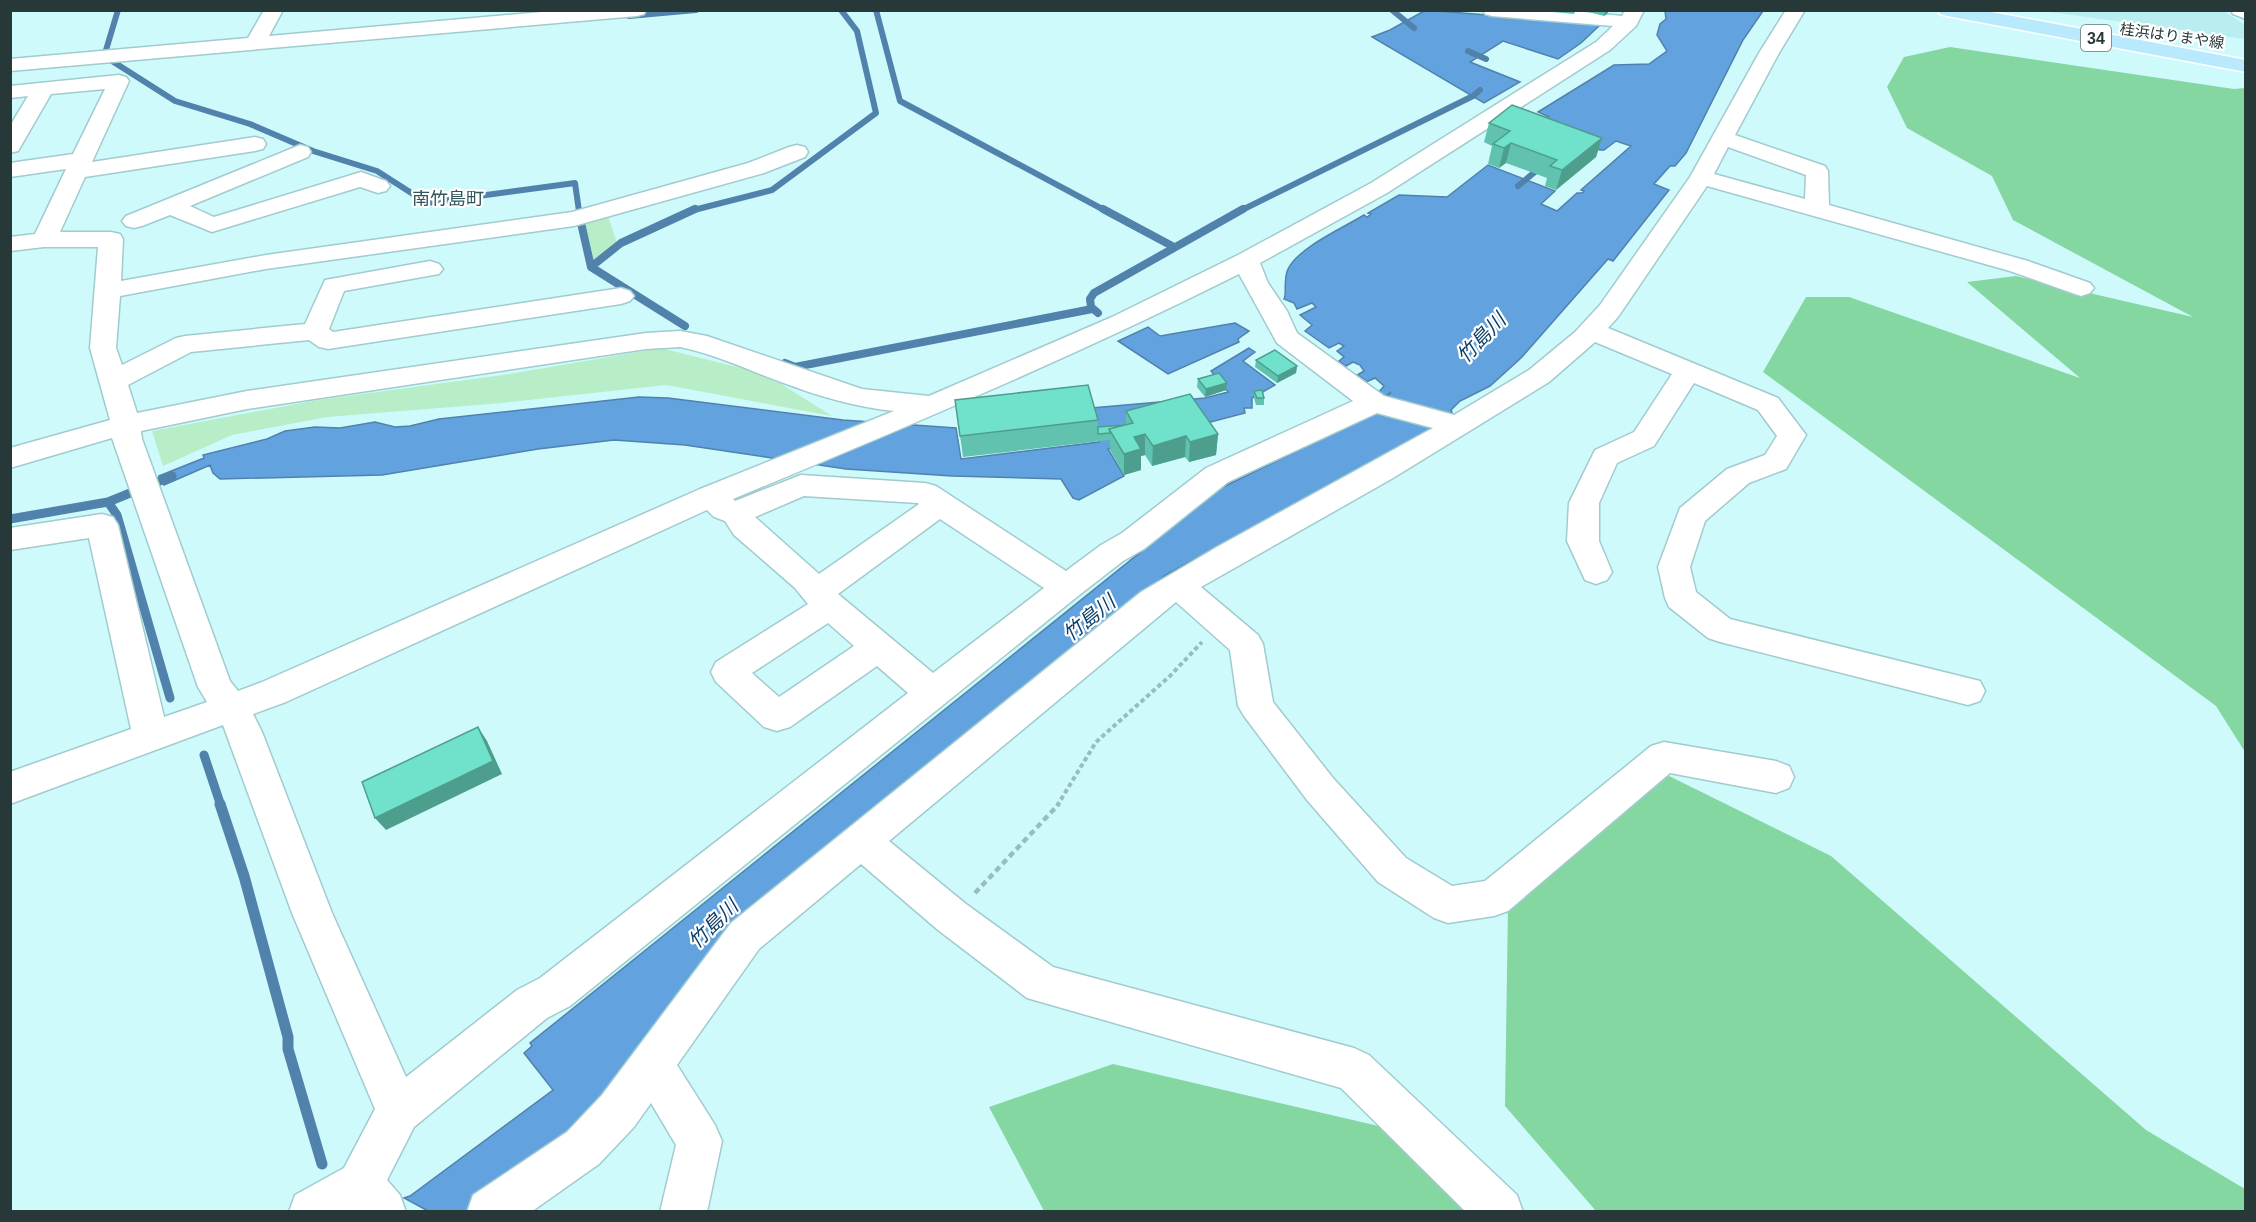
<svg xmlns="http://www.w3.org/2000/svg" width="2256" height="1222" viewBox="0 0 2256 1222" font-family="Arial,'Noto Sans JP',sans-serif">
  <rect width="100%" height="100%" fill="#cefafc"/>
  <path fill="#b9edf0" d="M2043 11H2224L2245 25V39Z"/>
  <path fill="#b7eec8" d="M608 216 617 243 592 264 582 223Z
    M661 348 765 374 832 416 666 385 502 403 327 417 232 435 163 466 152 431 318 400 503 375Z"/>
  <path fill="#85d7a2" d="M1950 47 2234 89 2245 88V752L2216 706 1763 372 1806 297H1849L2080 378 1967 282 2016 276 2193 317 2013 220 1992 176 1907 128 1887 87 1904 57Z
    M1665 774 1831 856 2146 1130 2245 1189V1211H1596L1505 1106 1508 904Z
    M1113 1064 1387 1128 1512 1211H1044L989 1107Z"/>
  <path fill="#62a2de" stroke="#5082ac" stroke-width="1.5" d="M1424 11H1437L1601 24 1581 43 1558 59 1503 41 1470 62 1520 82 1484 103 1372 37 1390 30Z
    M1665 11H1763L1743 40 1686 153 1675 166H1670L1654 184 1669 190 1613 261 1608 259 1521 358 1490 386 1460 401 1451 410 1452 412 1428 432 1166 575 1044 674 974 737 587 1118 469 1211H428L404 1198 410 1196 553 1090 524 1053 532 1046 530 1043 1219 489 1375 413 1391 392 1384 397 1377 394 1384 386 1375 378 1364 383H1362L1365 380 1359 376 1354 377 1364 371 1360 365 1353 362 1346 366 1339 361 1344 357 1337 351 1344 346 1339 343 1329 348 1305 331 1312 325 1300 315 1316 307 1312 303 1297 309 1294 303 1284 299C1287 295 1283 279 1288 269 1299 247 1343 228 1364 215L1367 217 1371 214 1368 213 1399 195 1447 197 1488 165 1555 191 1541 204 1557 211 1577 193H1582L1584 191 1581 190 1631 146 1616 141 1604 150H1600L1537 127 1549 117 1538 112 1614 65 1649 64 1667 51 1657 35 1660 24 1666 19Z
    M1235 323 1249 331 1238 339 1239 342 1168 374 1118 341 1148 327 1160 336Z
    M1249 348 1255 352 1243 361 1275 385 1252 398V408H1244L1245 413 1108 449 1124 476 1079 500 1073 498 1061 479 952 476 846 469 685 445 614 440 538 449 382 475 220 479 213 473 210 465 164 485 159 476 204 458 203 455 267 439 285 431 315 427 340 428 375 422 395 427 410 426 439 419 639 397 668 398 843 420 956 428 961 459 1099 442 1092 408 1205 398 1228 392 1211 371Z"/>
  <g fill="none" stroke-linecap="round" stroke-linejoin="round">
    <path stroke="#5082ac" stroke-width="6" d="M876 10 900 101 1106 211
      M1392 10 1414 28
      M629 16 696 10
      M106 50 118 10
      M1468 51 1486 59
      M112 61 175 101 250 124 313 151 377 171 427 203 575 183 579 211
      M1518 186 1542 166
      M690 211 772 190 876 113 857 31 841 10
      M1240 211 1473 96 1480 90"/>
    <path stroke="#5082ac" stroke-width="8" d="M1103 209 1174 247
      M581 223 591 267 685 326
      M591 267 621 243 695 209
      M1098 313 1091 307 1090 299 1094 293 1243 209
      M785 363 795 367 1092 309"/>
    <path stroke="#5082ac" stroke-width="9" d="M108 502 117 515 170 698
      M10 519 108 502 172 476
      M204 755 221 806"/>
    <path stroke="#5082ac" stroke-width="11" d="M220 804 244 876 288 1037V1049L322 1164"/>
    <g stroke="#a1cbce" stroke-width="3">
      <path id="minor" d="M264 10H283L269 36 565 10H646L644 14 637 16 10 71V59L248 38Z
        M1483 10H1564L1622 16 1625 10H1644L1636 26 1610 50 1387 193 1260 263 1268 283 1287 311 1297 333 1384 396 1454 415 1529 370 1575 332 1600 305 1690 177 1759 53 1786 10H1805L1779 53 1735 135 1825 166 1828 171 1829 205 2028 261 2090 283 2094 288 2090 293 2081 296 2072 293 2010 271 1707 186 1618 317 1608 328 1778 398 1806 435 1786 469 1749 483 1705 521 1690 567 1696 592 1730 619 1980 681 1985 691 1980 701 1968 705 1720 642 1708 638 1669 607 1665 598 1658 567 1680 508 1727 469 1765 455 1777 436 1758 410 1694 383 1654 446 1617 463 1599 503V541L1612 572 1607 580 1596 584 1585 580 1567 541 1569 503 1595 450 1634 432 1672 374 1595 342 1549 382 1393 478 1201 587 1258 635 1263 644 1273 702 1333 778 1406 858 1452 886 1485 881 1651 746 1664 742 1776 761 1789 766 1794 777 1789 788 1776 793 1670 773 1508 911 1494 916 1448 923 1434 918 1378 882 1307 800 1244 716 1238 706 1230 650 1176 602 889 841 966 904 1053 967 1354 1048 1369 1055 1517 1195 1523 1212H1466L1341 1088 1027 998 938 930 861 864 759 949 677 1065 715 1125 722 1141 707 1212H660L676 1145 651 1103 634 1127 599 1164 531 1212H467L473 1195 567 1132 602 1095 731 923 1141 592 1217 547 1433 428 1377 413 1228 482 1144 549 1123 561 1078 596 570 1006 547 1018 414 1127 387 1180 400 1195 406 1212H289L295 1195 344 1168 375 1109 292 913 223 725 10 804V772L131 729 89 538 10 550V528L102 514 113 517 118 525 164 717 207 702 198 687 112 438 10 468V448L110 420 90 348 98 247H44L10 251V237L35 234 66 169 10 177V163L73 154 105 89 51 94 21 146 18 151 10 153V126L28 96 10 98V86L119 75 126 77 129 81 92 162 255 137 263 139 266 144 263 149 255 151 85 177 60 232H111L120 234 123 239 121 281 266 255 572 212 748 163 789 147 797 145 805 147 808 152 805 157 764 173 574 226 266 269 120 296 116 348 122 365 176 338 185 336 305 324 325 280 430 261 439 264 443 269 439 274 344 291 329 329 333 332 621 288 630 291 634 296 630 301 621 304 328 349 319 347 309 340 191 352 128 385 137 413 247 391 646 333 680 331 707 336 862 389 929 396 1112 317 1238 255 1371 183 1596 42 1613 26 1492 16 1485 14ZM1728 147 1806 175 1805 199 1714 174ZM1239 274 1277 343 1353 401 1206 468 1122 533 1101 545 1066 571 936 486 925 483 801 475 735 501 733 499C904 428 1074 357 1239 274ZM680 347C715 354 748 370 781 382 818 396 855 407 894 411L700 489 262 682 238 691 230 681 142 439 141 431 247 409 646 349ZM804 496 918 503 919 504 819 574 755 517ZM707 510 714 517 725 521 734 535 795 588 808 604 716 662 711 672 716 682 764 727 777 731 790 727 877 666 908 693 540 978 517 990 406 1077 332 913 262 732 253 714 286 702ZM940 519 1044 588 933 673 838 594ZM828 623 854 646 779 697 752 673Z
        M2231 10H2246V19L2233 14Z
        M300 145 308 147 311 152 308 157 190 206 214 217 361 172 386 181 390 186 386 191 378 193 360 187 212 232 170 215 142 226 134 228 126 226 122 221 126 216Z"/>
    </g>
    <g stroke="#fff" stroke-width="3">
      <path id="major" d="M1938 10H1981L2246 60V72L1947 16 1940 14Z"/>
    </g>
    <path stroke="#99bdbe" stroke-width="4" stroke-dasharray="4.5 3" stroke-linecap="butt" d="M1057 806 1096 742 1170 676 1202 642"/>
    <path stroke="#99bdbe" stroke-width="4.5" stroke-dasharray="6 4" stroke-linecap="butt" d="M975 893 1059 804"/>
    <use href="#minor" fill="#fff" fill-rule="evenodd"/>
    <use href="#major" fill="#b8e9fc" fill-rule="evenodd"/>
  </g>
  <path fill="#60c2af" d="M1532 10H1576L1574 14Z
    M1581 10H1609L1607 14 1604 16Z
    M1489 123 1602 138 1596 157 1556 190 1545 186 1547 178 1506 163 1499 168 1488 164 1492 146 1484 142Z
    M1256 360 1297 366 1296 373 1277 383 1255 367Z
    M1198 379 1227 383 1226 390 1205 397 1197 387Z
    M1254 391 1264 398V405H1256L1254 398Z
    M955 400 1098 420V427L1126 425V411L1218 434 1216 455 1189 462 1185 457 1152 466 1145 455 1141 456V470L1124 475 1110 450V440L963 457Z"/>
  <path fill="#4e9e8e" d="M1605 10H1609L1607 14 1604 16Z
    M1602 138 1596 157 1556 190 1562 170Z
    M1511 143 1506 163 1499 168 1504 148Z
    M1297 366 1296 373 1277 383 1278 376Z
    M1227 383 1226 390 1205 397 1206 389Z
    M1145 434V455L1141 456V470L1124 475V454L1134 437Z
    M1218 434 1216 455 1189 462 1190 442Z
    M1186 436 1185 457 1152 466 1153 446Z
    M478 727 487 741 502 774 386 830 375 818Z"/>
  <path fill="#70e2cb" stroke="#4e9e8e" stroke-width="1.5" d="M1512 105 1602 138 1562 170 1550 166 1557 160 1511 143 1504 148 1493 144 1510 131 1489 123Z
    M1275 350 1297 366 1278 376 1256 360Z
    M1219 373 1227 383 1206 389 1198 379Z
    M1088 385 1098 420 960 436 955 400Z
    M1262 390 1264 398H1257L1254 391Z
    M1190 394 1218 434 1190 442 1186 436 1153 446 1145 434 1134 437 1141 449 1124 454 1109 429 1133 423 1126 411Z
    M1124 425 1109 429 1110 433 1098 434V427Z
    M478 727 493 761 375 818 362 782Z"/>
  <g text-anchor="middle" stroke-width="4.5" stroke-linejoin="round" paint-order="stroke">
    <g font-size="15" fill="#273839" stroke="#fff">
      <text transform="translate(2172 36) rotate(8)" y="5">桂浜はりまや線</text>
    </g>
    <rect fill="#fff" stroke="#687474" stroke-width="1.5" x="2081" y="25" width="30" height="26" rx="4.5"/>
    <g font-size="16" font-weight="bold" fill="#273839">
      <text x="2096" y="44">34</text>
    </g>
    <g font-size="18" fill="#2f5659" stroke="#fff">
      <text x="448" y="205">南竹島町</text>
    </g>
    <g font-size="20" font-style="italic" fill="#0d3e65" stroke="#fff">
      <text transform="translate(1481 338) rotate(-46)" y="7">竹島川</text>
      <text transform="translate(1089 618) rotate(-39)" y="7">竹島川</text>
      <text transform="translate(713 924) rotate(-44)" y="7">竹島川</text>
    </g>
  </g>
  <rect width="2256" height="1222" fill="none" stroke="#273839" stroke-width="24"/>
</svg>
